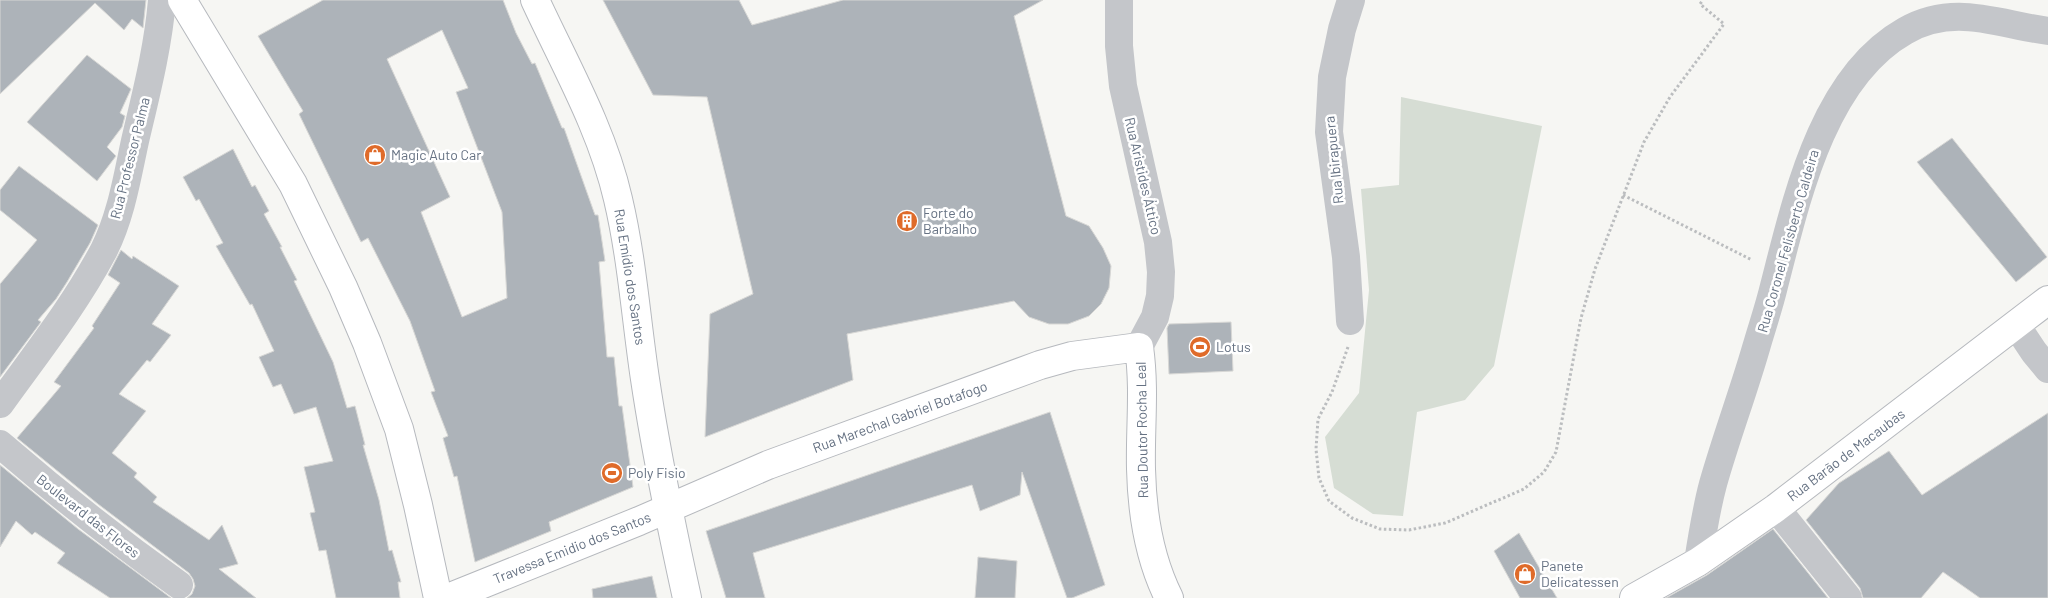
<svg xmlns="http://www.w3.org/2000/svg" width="2048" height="598" viewBox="0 0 2048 598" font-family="Barlow,sans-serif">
  <rect width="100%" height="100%" fill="#f6f6f3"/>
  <path fill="#d6ddd4" d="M1401 97 1542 126 1494 366 1465 400 1417 412 1403 516 1373 514 1334 488 1325 437 1359 393 1369 290 1361 189 1399 185Z"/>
  <path fill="#adb3b9" stroke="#d7d7d5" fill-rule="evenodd" d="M0 0H146L143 28 132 19 124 30 95 3 0 94Z
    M323 0H503L516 33 532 64 535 63 562 128H564L595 215H598L605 261 599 262 607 357H614L619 406H622L633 487 549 522 551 531 475 562 457 476 454 477 443 438 448 436 431 392 435 391 410 321 368 238 361 242 299 114 303 111 258 36ZM442 30 468 88 456 92 502 212 507 298 462 317 421 212 450 197 387 59Z
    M603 0H739L752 25 843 0H1043L1014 16 1066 216 1089 226 1103 248 1111 266 1109 288 1101 304 1089 316 1068 324H1049L1029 317 1014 301 847 334 853 380 705 437 710 314 753 294 707 97 653 95Z
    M87 55 131 89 120 113 125 116 122 127 107 147 116 156 97 181 27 122Z
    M1952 138 2047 257 2016 282 1917 162Z
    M233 149 252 187 255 185 269 211 264 214 282 247H280L297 280 294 281 333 362 347 408 355 406 365 445H363L379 500 389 551 392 550 401 582H398L400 598H336L326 550 319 551 310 513 315 512 304 467 333 461 316 407 294 414 281 384 273 387 259 357 274 351 252 304 250 305 216 246 223 243 199 199 196 201 183 177Z
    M19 166 98 225 90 243 67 282 56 299 38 320 41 322 0 377V284L37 240 0 210V190Z
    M121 250 132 259 133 256 179 286 152 324 171 335 150 362 147 360 119 394 146 411 112 453 137 473 134 477 157 497 153 502 209 540 222 525 238 564 219 569 256 598H187L192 594 195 586 193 579 189 573 98 504 17 438 61 386 54 382 94 328 92 326 120 283 108 275Z
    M1231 322 1233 371 1169 374 1167 328 1169 324Z
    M1050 412 1105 585 1072 598H1067L1022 472 1020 495 980 511 972 485 753 553 765 598H726L706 531Z
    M2048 413V598H1980L1943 572 1921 598H1863L1860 588 1806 520 1839 483 1889 451 1922 495Z
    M0 465 78 529 171 598H110L57 563 65 553 35 532 32 535 16 521 0 547Z
    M1773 529 1828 598H1666L1707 575Z
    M1519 533 1557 598H1520L1494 551Z
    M978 557 1017 561 1015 598H975Z
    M652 576 657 598H593L592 589Z"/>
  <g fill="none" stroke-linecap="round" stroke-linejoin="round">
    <g stroke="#b6b9be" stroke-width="30">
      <path id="secondary" d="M182 0 293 184 343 287 367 343 399 429 418 505 438 598
        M535 0C565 65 602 129 618 199 632 258 636 319 645 379 656 453 671 525 687 598
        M448 598 639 521 768 465 1040 365 1072 356 1139 347C1145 390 1140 427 1141 469 1142 513 1149 558 1169 598
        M1634 598 1698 562 1776 508 2048 300"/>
    </g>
    <path stroke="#bbbdbf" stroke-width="3" stroke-dasharray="2.5 2.5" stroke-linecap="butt" d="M1623 195 1752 260
      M1348 347 1332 392 1318 419 1316 449 1319 478 1329 501 1352 518 1380 529 1409 530 1445 523 1524 489 1544 472 1556 452 1581 318 1595 269 1644 142 1670 97 1724 24 1700 4 1703 0"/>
    <path stroke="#c4c6ca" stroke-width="28" d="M1119 0V46L1123 86 1158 242 1161 272 1160 296 1155 317 1139 347
      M1350 321 1346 257 1329 132 1332 77 1342 29 1351 0
      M2016 325 2034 352 2048 369
      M0 404C36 354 75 305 104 250 121 216 127 178 135 141 146 94 158 48 162 0
      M0 444C59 495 116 540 179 585
      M1776 508 1848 598
      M1698 562C1702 536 1706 510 1713 484 1726 438 1743 393 1756 348 1762 327 1769 307 1774 286 1796 201 1822 78 1905 31 1954 3 1997 24 2048 31"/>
    <use href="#secondary" stroke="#fff" stroke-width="28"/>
  </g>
  <defs>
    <g id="shop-disc" transform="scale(1.125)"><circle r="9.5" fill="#df6b2a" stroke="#fff"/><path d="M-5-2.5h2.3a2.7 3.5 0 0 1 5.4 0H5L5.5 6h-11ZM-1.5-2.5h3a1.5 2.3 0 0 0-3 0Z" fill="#fff"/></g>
    <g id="building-disc" transform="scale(1.125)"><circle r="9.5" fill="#df6b2a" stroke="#fff"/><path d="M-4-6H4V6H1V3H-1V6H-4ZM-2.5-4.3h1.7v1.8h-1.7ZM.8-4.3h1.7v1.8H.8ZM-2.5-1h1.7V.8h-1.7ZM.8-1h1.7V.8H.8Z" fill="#fff"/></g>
    <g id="stadium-disc" transform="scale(1.125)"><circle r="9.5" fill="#df6b2a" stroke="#fff"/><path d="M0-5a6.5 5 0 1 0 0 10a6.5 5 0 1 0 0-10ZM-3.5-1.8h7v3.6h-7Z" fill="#fff"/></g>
  </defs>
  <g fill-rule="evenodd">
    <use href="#shop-disc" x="375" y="155"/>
    <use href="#building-disc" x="907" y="221"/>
    <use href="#stadium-disc" x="1200" y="347"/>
    <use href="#stadium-disc" x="612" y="473"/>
    <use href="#shop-disc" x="1525" y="574"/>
  </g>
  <g text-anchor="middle" stroke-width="5" stroke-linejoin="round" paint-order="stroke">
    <g font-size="14" fill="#667283" stroke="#fff" text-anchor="start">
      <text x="391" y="160">Magic Auto Car</text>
      <text x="923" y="218">Forte do<tspan x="923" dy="16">Barbalho</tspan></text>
      <text x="1216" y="352">Lotus</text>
      <text x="628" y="478">Poly Fisio</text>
      <text x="1541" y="571">Panete<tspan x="1541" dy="16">Delicatessen</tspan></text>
    </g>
    <g font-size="14" fill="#667283" stroke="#fff">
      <text transform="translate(130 158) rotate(-76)" y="5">Rua Professor Palma</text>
      <text transform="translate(1334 160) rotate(-96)" y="5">Rua Ibirapuera</text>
      <text transform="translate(1143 176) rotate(77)" y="5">Rua Aristides Áttico</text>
      <text transform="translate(1788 241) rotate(-74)" y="5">Rua Coronel Felisberto Caldeira</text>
      <text transform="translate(630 277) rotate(81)" y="5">Rua Emídio dos Santos</text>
      <text transform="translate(900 417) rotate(-20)" y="5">Rua Marechal Gabriel Botafogo</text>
      <text transform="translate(1142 430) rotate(-91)" y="5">Rua Doutor Rocha Leal</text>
      <text transform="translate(1846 455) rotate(-37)" y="5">Rua Barão de Macaubas</text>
      <text transform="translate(88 516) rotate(38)" y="5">Boulevard das Flores</text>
      <text transform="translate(572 548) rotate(-22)" y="5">Travessa Emidio dos Santos</text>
    </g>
  </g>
</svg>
